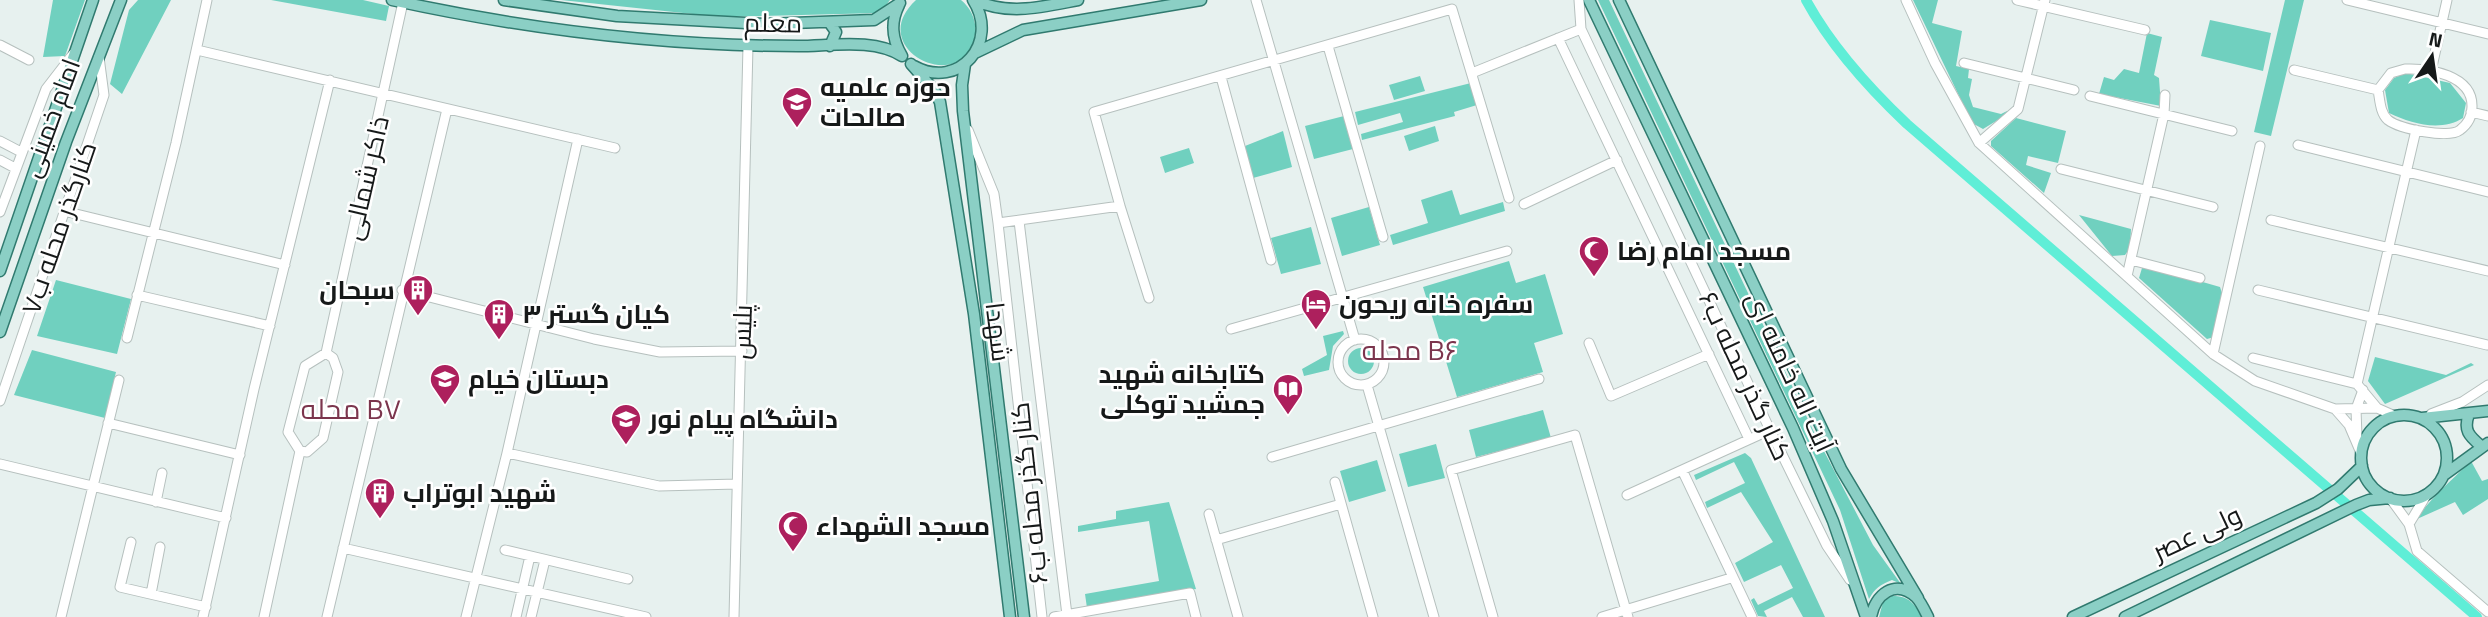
<svg xmlns="http://www.w3.org/2000/svg" width="2488" height="617" viewBox="0 0 2488 617" font-family="'Titillium Web',Cairo,sans-serif">
  <rect width="100%" height="100%" fill="#e7f1ef"/>
  <path fill="#70d0bf" d="M53 0H85L65 56 43 57Z
    M138 0H171L122 94 110 84 129 10Z
    M271 0H363L389 6 386 21Z
    M561 0H890L880 13 721 17Z
    M916 0H961C971 8 977 21 975 34 966 99 862 50 916 0Z
    M1598 0H1609L1813 430 1873 545 1901 584 1892 580C1880 585 1875 588 1869 599L1840 510Z
    M1913 0H1938L1932 23 1962 31 1956 66 1969 69 1968 78 1972 79 1969 95 1973 107 2001 114 2007 111 2006 115 1983 129 1972 123Z
    M2285 0H2304L2271 136 2254 132Z
    M2210 20 2271 33 2263 71 2201 56Z
    M2147 33 2162 37 2154 75 2159 78 2161 106 2099 94 2104 77 2114 80 2124 69 2139 73Z
    M2406 73 2450 83 2466 103 2463 118C2441 132 2412 124 2389 113L2385 90 2394 78Z
    M1420 76 1425 91 1394 100 1389 85Z
    M1471 83 1477 105 1454 112 1455 116 1362 140 1361 134 1403 122 1400 113 1358 125 1355 112Z
    M1344 116 1353 149 1314 159 1305 126Z
    M2016 118 2066 131 2058 163 2028 156 2026 165 2051 173 2044 193 1991 146V141Z
    M1435 126 1439 141 1409 151 1404 136Z
    M1283 131 1292 167 1253 178 1245 146Z
    M1189 148 1194 163 1165 173 1160 157Z
    M1452 190 1460 215 1503 202 1505 211 1393 245 1390 235 1428 223 1421 200Z
    M1369 207 1380 245 1342 256 1331 218Z
    M2079 215 2131 229 2130 248 2125 255 2112 256Z
    M1311 227 1321 264 1281 274 1271 238Z
    M1509 261 1516 283 1545 274 1563 334 1534 343 1543 372 1457 397 1423 287Z
    M2147 266 2220 287 2223 296 2214 337 2207 339 2139 278 2142 268Z
    M56 280 131 299 117 354 37 336Z
    M1343 331 1344 334 1333 346 1329 370 1304 376 1302 369 1327 355 1323 336Z
    M1348 361a13 13 0 1 1 26 0a13 13 0 1 1-26 0Z
    M32 350 116 372 105 418 14 395Z
    M2375 357 2446 375 2471 363 2474 365 2385 404 2368 381Z
    M1543 410 1551 438 1476 457 1469 430Z
    M1436 444 1445 478 1408 487 1399 454Z
    M1745 453 1751 458 1825 617H1803L1792 597 1764 611 1767 617 1758 616 1751 600 1754 598 1758 605 1793 588 1781 565 1744 582 1735 563 1773 542 1741 492 1707 508 1705 502 1745 483 1734 462 1696 480 1694 475Z
    M1377 460 1386 491 1349 502 1340 471Z
    M2471 461 2482 481 2488 479V499L2463 515 2455 502 2417 519C2421 508 2460 472 2471 461Z
    M1169 502 1196 589 1087 608 1085 594 1159 581 1149 521 1078 532V526L1116 519V511Z
    M1892 596C1909 596 1914 603 1922 617H1879L1883 602Z"/>
  <g fill="none" stroke-linecap="round" stroke-linejoin="round">
    <path stroke="#5feed7" stroke-width="10" d="M1806 0C1831 46 1869 88 1907 124L2477 617"/>
    <g stroke="#b6c0be" stroke-width="11">
      <path id="minor" d="M1256 0 1355 340
        M1579 0 1581 29 1770 430 1827 546 1850 580
        M1906 0 1935 63 1979 143 2213 354 2255 381 2335 409 2377 408 2395 416
        M2017 0 2145 30
        M2347 0 2488 34
        M1558 38 1749 439
        M0 45 29 60
        M1328 46 1383 237
        M197 50 615 148
        M1964 63 2074 90
        M2405 69C2429 68 2473 75 2472 107 2472 116 2468 124 2460 130 2449 139 2400 129 2388 120 2380 113 2380 100 2378 90L2391 73Z
        M2294 70 2378 90
        M2431 71 2447 0
        M1472 73 1581 29
        M1221 77 1271 260
        M2090 96 2232 131
        M2471 112 2488 116
        M968 130 994 194 998 223 1042 617
        M0 141 21 152
        M1979 143 2018 109 2045 0
        M2298 145 2488 192
        M0 160 15 168
        M2061 169 2213 207
        M1524 204 1617 160
        M1120 206 1149 298
        M64 211 285 265
        M0 212 46 89 73 54
        M2271 220 2488 271
        M1019 221 1067 615
        M998 223 1120 206 1094 112 1452 9 1509 198
        M2131 260 2200 278
        M2127 276 2164 114 2165 95
        M402 290 594 339 660 352 742 351
        M2258 290 2487 345
        M137 295 270 326
        M1231 329 1507 251
        M127 338 176 143 207 0
        M1338 362a23 23 0 1 1 46 0a23 23 0 1 1-46 0Z
        M1589 343 1611 396 1709 354
        M326 353 403 2
        M326 353 333 358 338 372 323 438 307 452 300 451 288 432 305 366Z
        M2213 354 2260 146
        M2253 358 2357 384
        M1367 385 1434 617
        M0 401 104 95 99 57
        M2377 408 2357 384 2416 130
        M2335 409 2349 425 2361 453
        M2431 414 2462 402 2488 385
        M108 423 240 455
        M2357 437 2356 409 2363 390
        M507 453 659 486 737 484
        M1272 457 1539 379
        M0 464 226 518
        M1683 472 1752 617
        M1335 482 1373 617
        M1627 495 1770 430
        M2390 498 2409 524 2417 551 2488 612
        M156 502 162 473
        M1209 514 1238 617
        M2409 524 2427 494
        M1216 540 1341 504
        M131 542 120 587 206 607
        M343 548 646 617
        M505 550 628 579
        M151 594 160 547
        M61 617 119 380
        M203 617 254 389 330 80
        M264 617 300 451
        M327 617 447 109
        M466 617 507 453 578 139
        M516 617 530 556
        M531 617 545 560
        M734 617 748 46
        M1054 617 1190 593 1196 617
        M1493 617 1451 470 1575 435 1628 617
        M1602 617 1731 578"/>
    </g>
    <g stroke="#307a6f" stroke-width="13">
      <path id="major" d="M392 0C525 29 662 46 798 46 831 46 874 38 902 56
        M504 0 617 16 765 24 874 20 900 3
        M974 0C1009 16 1042 7 1078 0
        M1589 0 1793 428 1833 521 1866 617
        M1619 0 1841 469 1918 598
        M899 5C890 23 892 39 902 56
        M829 22 836 32 830 46
        M975 53 1023 30 1201 0
        M911 64 934 90 940 102 974 314 1010 617
        M965 64 962 85 963 111 1024 617
        M914 66C959 91 1000 42 973 0
        M0 271 93 0
        M0 332 66 142 121 0
        M2469 414C2463 430 2469 436 2481 446
        M2361 458a43 43 0 1 1 86 0a43 43 0 1 1-86 0Z
        M2422 418 2488 411
        M2444 475 2488 443
        M1871 617C1875 595 1895 578 1916 597 1921 602 1925 611 1928 617
        M2073 617 2316 503 2338 489 2362 466
        M2125 617 2356 505 2369 500 2390 498"/>
    </g>
    <use href="#minor" stroke="#fff" stroke-width="9"/>
    <use href="#major" stroke="#8bcfc5" stroke-width="10"/>
  </g>
  <defs>
    <g id="school-pin" transform="scale(1.575)"><path d="M0 17L-7.5 6A9.5 9.5 0 1 1 7.5 6Z" fill="#ad205d" stroke="#fff"/><path d="M0-5L7-2L0 1L-7-2ZM-4 1L0 2.5L4 1V4Q0 6-4 4Z" fill="#fff"/></g>
    <g id="mosque-pin" transform="scale(1.575)"><path d="M0 17L-7.5 6A9.5 9.5 0 1 1 7.5 6Z" fill="#ad205d" stroke="#fff"/><path d="M3.5-4.9A6 6 0 1 0 3.5 4.9A5 5 0 1 1 3.5-4.9Z" fill="#fff"/></g>
    <g id="building-pin" transform="scale(1.575)"><path d="M0 17L-7.5 6A9.5 9.5 0 1 1 7.5 6Z" fill="#ad205d" stroke="#fff"/><path d="M-4-6H4V6H1V3H-1V6H-4ZM-2.5-4.3h1.7v1.8h-1.7ZM.8-4.3h1.7v1.8H.8ZM-2.5-1h1.7V.8h-1.7ZM.8-1h1.7V.8H.8Z" fill="#fff"/></g>
    <g id="hotel-pin" transform="scale(1.575)"><path d="M0 17L-7.5 6A9.5 9.5 0 1 1 7.5 6Z" fill="#ad205d" stroke="#fff"/><path d="M-6-4.5h1.5V1H6V5H4.5V3h-9V5H-6ZM-4 0a1.8 1.8 0 1 1 3.6 0ZM.5 0V-2.5h3Q6-2.5 6 0Z" fill="#fff"/></g>
    <g id="library-pin" transform="scale(1.575)"><path d="M0 17L-7.5 6A9.5 9.5 0 1 1 7.5 6Z" fill="#ad205d" stroke="#fff"/><path d="M-6-4Q-3-5.5-.7-3.5V5Q-3 3-6 4ZM6-4Q3-5.5 .7-3.5V5Q3 3 6 4Z" fill="#fff"/></g>
    <g id="university-pin" transform="scale(1.575)"><path d="M0 17L-7.5 6A9.5 9.5 0 1 1 7.5 6Z" fill="#ad205d" stroke="#fff"/><path d="M0-5L7-2L0 1L-7-2ZM-4 1L0 2.5L4 1V4Q0 6-4 4Z" fill="#fff"/></g>
  </defs>
  <g fill-rule="evenodd">
    <use href="#school-pin" x="797" y="102"/>
    <use href="#mosque-pin" x="1594" y="251"/>
    <use href="#building-pin" x="418" y="290"/>
    <use href="#hotel-pin" x="1316" y="304"/>
    <use href="#building-pin" x="499" y="314"/>
    <use href="#school-pin" x="445" y="379"/>
    <use href="#library-pin" x="1288" y="389"/>
    <use href="#university-pin" x="626" y="419"/>
    <use href="#building-pin" x="380" y="493"/>
    <use href="#mosque-pin" x="793" y="526"/>
  </g>
  <g text-anchor="middle" stroke-width="5" stroke-linejoin="round" paint-order="stroke">
    <g font-size="26" fill="#161919" stroke="#fff">
      <text transform="translate(773 23) rotate(1)" y="9">معلم</text>
      <text transform="translate(51 118) rotate(-70)" y="9">امام خمینی</text>
      <text transform="translate(366 178) rotate(-77)" y="9">ذاکر شمالی</text>
      <text transform="translate(59 228) rotate(-71)" y="9">کنارگذر محله ب۷</text>
      <text transform="translate(742 332) rotate(-88)" y="9">پلیس</text>
      <text transform="translate(998 332) rotate(83)" y="9">شهدا</text>
      <text transform="translate(1790 372) rotate(65)" y="9">آیت اله خامنه ای</text>
      <text transform="translate(1745 376) rotate(65)" y="9">کنار گذر محله ب۶</text>
      <text transform="translate(1029 493) rotate(-96)" y="9">کنار گذر محله ب۶</text>
      <text transform="translate(2197 533) rotate(-25)" y="9">ولی عصر</text>
    </g>
    <g font-size="26" font-weight="bold" fill="#161919" stroke="#fff" text-anchor="start">
      <text x="820" y="96">حوزه علمیه<tspan x="820" dy="30">صالحات</tspan></text>
      <text x="1617" y="260">مسجد امام رضا</text>
      <text x="395" y="299" text-anchor="end">سبحان</text>
      <text x="1339" y="313">سفره خانه ریحون</text>
      <text x="522" y="323">کیان گستر ۳</text>
      <text x="1265" y="383" text-anchor="end">کتابخانه شهید<tspan x="1265" dy="30">جمشید توکلی</tspan></text>
      <text x="468" y="388">دبستان خیام</text>
      <text x="649" y="428">دانشگاه پیام نور</text>
      <text x="403" y="502">شهید ابوتراب</text>
      <text x="816" y="535">مسجد الشهداء</text>
    </g>
    <g font-size="28" fill="#7b354d" stroke="#fff">
      <text x="1410" y="360">محله B۶</text>
      <text x="351" y="419">محله B۷</text>
    </g>
  </g>
  <g transform="translate(2432 56) rotate(13)" stroke="#ffffff" stroke-width="5" paint-order="stroke">
  <path d="M0-5L12 26L0 18L-12 26Z" fill="#161919"/>
  <text y="-10" font-size="19" font-weight="bold" text-anchor="middle" fill="#161919">N</text>
  </g>
</svg>
